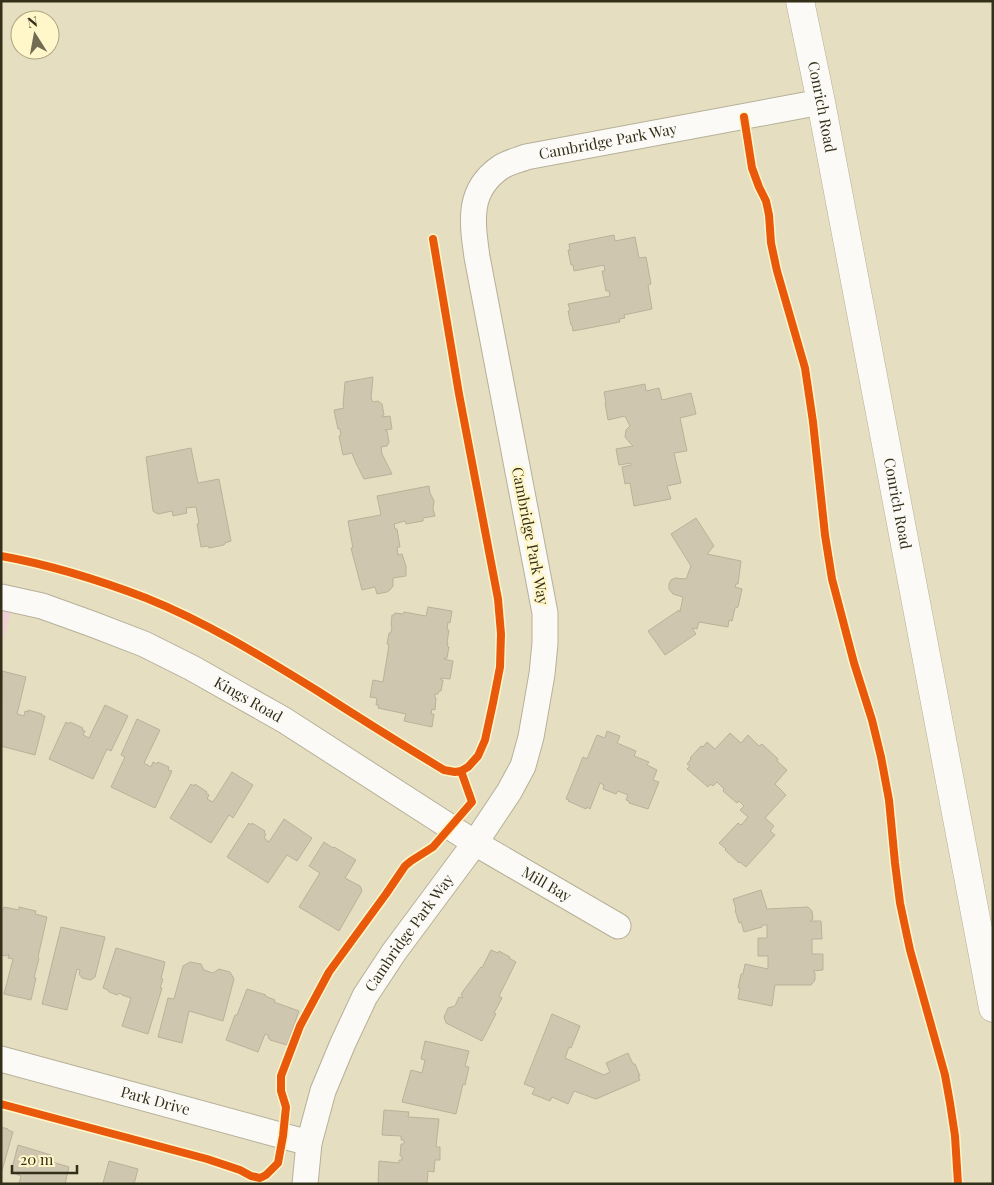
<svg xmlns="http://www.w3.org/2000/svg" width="994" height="1185" viewBox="0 0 994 1185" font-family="'Playfair Display',serif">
  <rect width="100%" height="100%" fill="#e5dec0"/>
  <path fill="#f0cfd6" d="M1 597 14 600 1 647Z"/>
  <path fill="#cfc6af" stroke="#bbb19b" d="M614 235 615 241 635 237 639 258 646 257 651 284 648 285 652 309 624 315 625 318 619 319 620 322 573 331 572 325H571L568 311 570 310 568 304 610 296 609 291H606L602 271H605L604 265 574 271 573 265H571L568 250H570L569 244Z
    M373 377 371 399V398L373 402 378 401 382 404 384 415 382 416V417L390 416 392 429 385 430 387 431 389 442 387 446 381 447 382 454 392 474 364 479 355 461 352 453 343 455 339 436 341 435 340 429H338L334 410 344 408 343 405 345 382Z
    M645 384 646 391 659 388 662 400 691 393 696 414 680 418 687 451 674 453 681 483 667 486 671 499 634 506 630 483 625 484 622 467 631 465V463L619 465 616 449 633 446 630 443 625 437 626 430 630 426 625 416 608 420 605 403H606L604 392Z
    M191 448 198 483 219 479 231 541 225 543 224 545 209 548 208 546 201 547 197 524 199 523 196 507 186 508 187 513 173 516 172 511 158 514 153 511 146 457Z
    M429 486 430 493 434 501 433 509 435 516 423 518V521L406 524 405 521 394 524 395 529H397L400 547H397L398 555 402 554 406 566V576L393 578V586L390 590 387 592 377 594 375 587 362 590 351 548H353L348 521 381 515 377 496Z
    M696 518 714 546 707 554 741 561 738 584H736L735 587 742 589 738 607 735 608 732 621 729 620 728 627 699 622 697 629 692 628 696 634 665 655 648 631 679 610 680 612 683 597 673 594 669 589V584L671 580 675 578 686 579 691 566 671 534Z
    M428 607 452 611 450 623 448 622 447 630H449L447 643H448L447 646 449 647 447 658H444V659L453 661 450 679 441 678V680H443L441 691H439L438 694H435V698H436L435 710 432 709 431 714H434L432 727 404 721 406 714 378 708 379 705H376L377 698 370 697 373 680 383 682 389 645 387 644 389 633H391L392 626H391L392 615H394L395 613 403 614 404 612 426 616Z
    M2 671 26 677 17 714 24 716 25 711 28 712V710L42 714V716H45L35 755 1 746Z
    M105 705 128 716 111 751 107 749 93 779 49 759 66 722 69 724 70 722 83 728 82 730 85 731 83 735 89 738Z
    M137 719 160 730 144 763 151 767 153 762 157 764 158 762 169 767 168 770 172 771 155 808 111 787 125 757 121 755Z
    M607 731 620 736 617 743 636 751 634 756 649 762 647 765 657 770 653 780 659 782 648 809 629 803V801L626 800 628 795 618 791 616 794 603 789 604 785 600 783 590 809 587 807 586 809 568 801 569 800 566 799 583 757 587 759 597 735 605 738Z
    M730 733 741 743 748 735 759 746 762 744 778 759 777 761 787 770 775 784 786 795 765 818 774 826 770 831 775 835 746 867 740 862 739 863 725 850 726 849 719 843 738 823 741 825 748 817 740 810 744 806 739 801 737 803 723 791 724 789 717 782 713 786 710 784 708 787 687 769 690 766 687 764 691 759 690 758 701 746 703 747 707 742 715 749Z
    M232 772 253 785 233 818 229 815 211 843 170 818 191 784 194 786 195 784 207 792 206 793 209 795 207 799 213 802Z
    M284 819 312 838 297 861 287 855 268 883 227 857 249 823 251 825 252 823 265 831 264 832 266 834 264 838 269 842Z
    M324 842 333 848 334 847 356 860 345 878 360 886 362 891 339 931 299 907 320 873 309 866Z
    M761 890 767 909 808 907 812 911 813 919 810 921H821L822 939H812V954H823V970L813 971 815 973V980L811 985H775L772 1006 738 999 740 988H738L741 974H743L745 964 768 969V956H758V938H767V925H762V927L744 932 741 922 739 923 735 910 736 909 733 899Z
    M4 907 19 910V907L36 911 35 914 47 917 38 957 39 958 34 978H36L31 1000 4 994 13 959 8 958 9 954 6 956 1 955V916Z
    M61 927 105 937 95 977 91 980 82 978 79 974 80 970 77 969 67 1010 42 1004Z
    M116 948 165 962 161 979H163L160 988H162L148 1034 122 1026 131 998 122 995 120 993 117 995 109 992 108 990 103 988Z
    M491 950 498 953 499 951 510 957 509 958 516 962 499 996 502 998 494 1013 496 1014 482 1041 446 1023 444 1017 448 1008 455 1006 459 997 463 998 461 994 481 967 482 968Z
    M190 962 201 964 204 970 213 973 219 969 230 972 234 979 223 1021 189 1011 182 1043 158 1037 168 998 174 999 183 966Z
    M247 989 266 995 265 996 275 1000 274 1002 299 1011 287 1045 270 1040V1039L268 1038 269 1036 265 1034 258 1052 226 1040 235 1015H237Z
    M552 1014 580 1026 571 1048 569 1047 565 1058 604 1075 610 1072 606 1063 628 1053 633 1064H635L640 1076H638L640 1080 596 1099 574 1091 568 1104 552 1097 550 1101 532 1094 535 1088 524 1084Z
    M425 1041 469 1051 465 1066 469 1067 465 1085 463 1084 456 1114 402 1102 411 1070 422 1073 425 1060 421 1059Z
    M384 1110 409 1112 408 1117 439 1119 436 1147H440V1160H435L434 1172 428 1171 427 1184H378L379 1161 399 1163V1160H402V1156H400L401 1144H404V1140H401V1136L382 1135Z
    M1 1127 8 1129V1130L13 1132 1 1174Z
    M18 1145 51 1155 49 1161 69 1167 65 1184H19L21 1176 11 1172Z
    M109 1161 138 1169 134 1184 103 1183Z"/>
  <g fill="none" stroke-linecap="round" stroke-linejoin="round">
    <g stroke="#b6b099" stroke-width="27">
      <g id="street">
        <path id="s1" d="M1 597 42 606 92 624 144 644 192 668 284 720 475 843 618 926"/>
        <path id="s2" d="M1 1059 309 1143"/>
        <path id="s3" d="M305 1184 309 1143 323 1091 343 1043 365 996 394 952 475 843 509 792 523 766 531 737 542 674 545 643V613L477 257C472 221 467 190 501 167 509 162 519 160 526 157L821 102"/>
      </g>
    </g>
    <g stroke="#b6b099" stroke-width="29">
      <g id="secondary">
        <path id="s4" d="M800 1 821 102 993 1008"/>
      </g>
    </g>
    <use href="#street" stroke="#fbfaf6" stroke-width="25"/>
    <use href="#secondary" stroke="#fbfaf6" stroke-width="28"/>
    <g stroke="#fff6c9" stroke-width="11">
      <path id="cycleway" d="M744 117 752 168 759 187 766 201 769 215 771 243 777 271 805 368 813 422 825 535 832 579 854 663 872 720 881 757 889 800 895 863 900 903 910 950 945 1075 950 1103 955 1136 958 1184
        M1 556C51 565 99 580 146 598 206 622 261 656 316 690 358 717 401 744 444 770L455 772 461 771 468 767 478 756 485 740 493 703 500 667 501 634 498 599 459 394 433 239
        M1 1104 207 1159 240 1170 251 1176 260 1178 266 1175 278 1163 283 1136 286 1107 281 1091V1076L300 1026 329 972 386 894 405 866 411 861 433 847 472 802 461 771"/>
    </g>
    <use href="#cycleway" stroke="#e8590c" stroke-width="8"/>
  </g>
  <g text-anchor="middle" stroke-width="5" stroke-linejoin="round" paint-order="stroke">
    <g font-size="15" fill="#332f18" stroke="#fff6c9">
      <text dy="5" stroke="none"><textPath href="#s4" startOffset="108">Conrich Road</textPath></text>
      <text dy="5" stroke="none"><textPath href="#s3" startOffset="1206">Cambridge Park Way</textPath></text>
      <text dy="5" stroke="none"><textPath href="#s4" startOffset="512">Conrich Road</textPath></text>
      <text transform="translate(530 536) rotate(79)" y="5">Cambridge Park Way</text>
      <text dy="5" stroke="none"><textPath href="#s1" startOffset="269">Kings Road</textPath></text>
      <text dy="5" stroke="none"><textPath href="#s1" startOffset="620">Mill Bay</textPath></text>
      <text dy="5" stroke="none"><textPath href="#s3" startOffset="276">Cambridge Park Way</textPath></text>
      <text dy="5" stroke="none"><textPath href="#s2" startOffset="160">Park Drive</textPath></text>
    </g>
  </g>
  <rect width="994" height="1185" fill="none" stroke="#332f18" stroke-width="5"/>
  <g transform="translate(35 35) rotate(349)"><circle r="24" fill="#fff6c9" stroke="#ada682"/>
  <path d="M0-4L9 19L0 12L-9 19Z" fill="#716c53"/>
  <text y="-8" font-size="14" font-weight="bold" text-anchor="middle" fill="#332f18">N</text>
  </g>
  <path d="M12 1165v8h65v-8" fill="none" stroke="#332f18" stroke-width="2.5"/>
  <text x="20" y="1165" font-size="15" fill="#332f18" stroke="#fff6c9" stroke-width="4" paint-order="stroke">20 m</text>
</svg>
